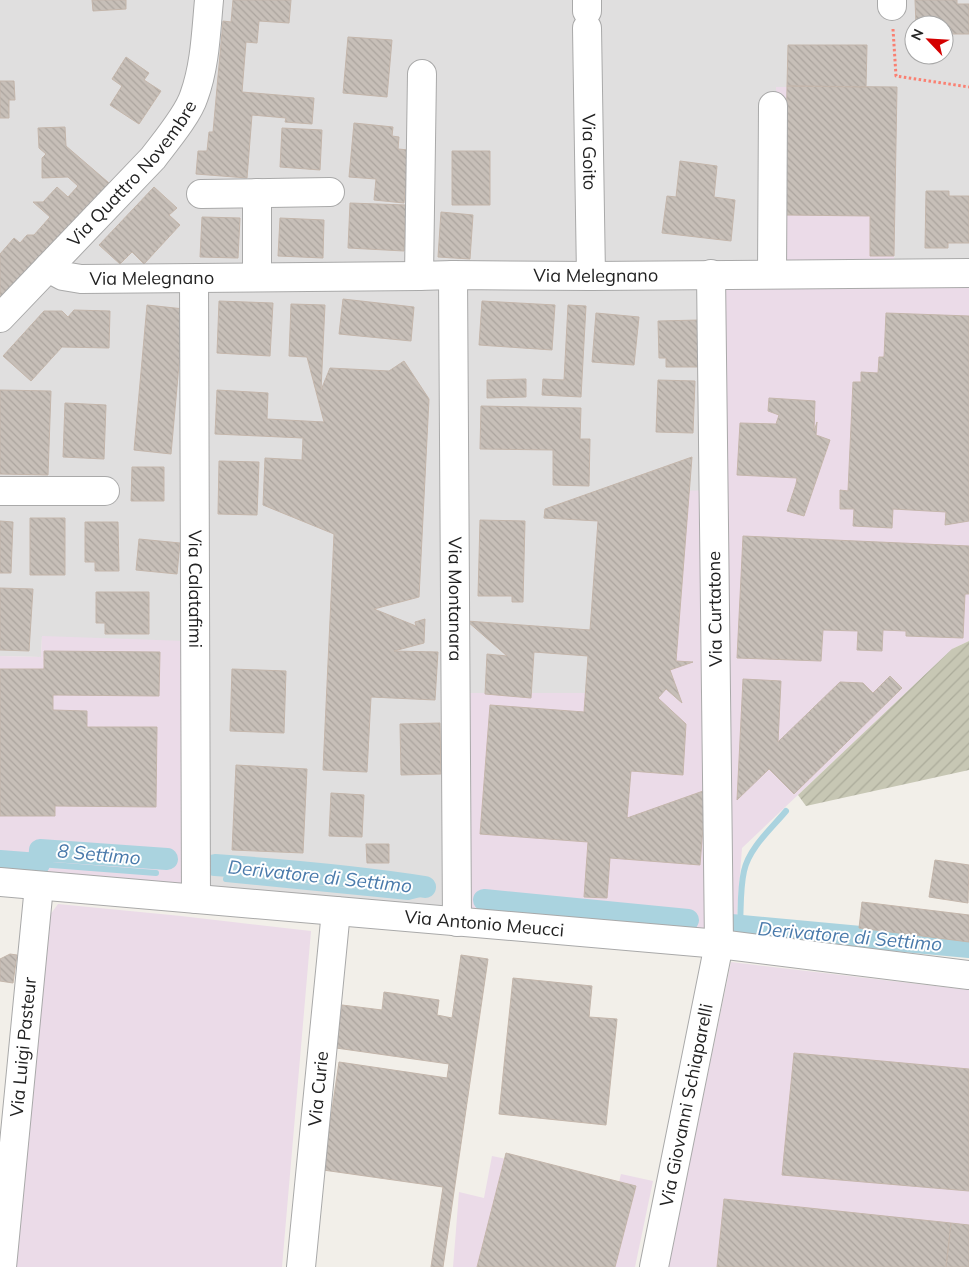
<svg xmlns="http://www.w3.org/2000/svg" width="969" height="1267" viewBox="0 0 969 1267" font-family="Mulish,sans-serif">
  <defs>
    <pattern id="construction-furrows" width="10" height="10" patternUnits="userSpaceOnUse" patternTransform="scale(1.25)"><rect width="10" height="10" fill="#c7c7b4"/><path d="M-1 1l2-2M0 10L10 0M9 11l2-2" fill="none" stroke="#abab9a"/></pattern>
    <pattern id="building-back-hatch" width="6" height="6" patternUnits="userSpaceOnUse" patternTransform="scale(1.25)"><rect width="6" height="6" fill="#c7bfb8"/><path d="M-1 5l2 2M0 0l6 6M5-1l2 2" fill="none" stroke="#aba49e"/></pattern>
  </defs>
  <rect width="100%" height="100%" fill="#f2efe9"/>
  <path fill="#e0dfdf" fill-rule="evenodd" d="M0 0H205L190 96 0 312Z
    M213 0H969V269L894 267 896 88 776 87 775 278 716 490 599 693 465 916 190 894 42 636 41 657 0 656V325L199 100ZM914 25H944V55H914Z"/>
  <path fill="#ebdbe8" d="M776 87H897L894 267 969 269V641L952 649 742 848 737 914V939L465 916V693H599L597 493 716 490 718 278H775Z
    M42 636 186 641 190 894 0 876V656L41 657Z
    M58 904 181 916 311 931 282 1267H14L50 915Z
    M731 962 969 990V1267H668Z
    M492 1156 619 1182 621 1174 653 1181 635 1267H453L459 1192 484 1198Z"/>
  <path fill="url(#construction-furrows)" d="M969 641V770L806 806 798 795 952 649Z"/>
  <g fill="none" stroke-linecap="round" stroke-linejoin="round">
    <path stroke="#aad3df" stroke-width="6" d="M39 864 156 873
      M226 879 408 897 424 893
      M740 926C741 908 740 889 744 871 749 848 771 829 786 811"/>
    <path stroke="#aad3df" stroke-width="22" d="M0 861 39 864 40 850 167 859
      M215 865C285 870 355 876 425 887
      M484 900 688 920
      M731 925 969 947"/>
  </g>
  <path fill="url(#building-back-hatch)" stroke="#c4b6ab" d="M92 0H126V9L93 11Z
    M233 0H291L289 23 259 21 257 43 246 42 242 92 314 98 312 124 285 122 286 118 252 115 247 178 196 174 198 151H207L209 132H213L223 21 231 22Z
    M915 0H957V4H969V34H944V25H916Z
    M348 37 392 40 387 97 343 93Z
    M788 45H867L866 87 787 86Z
    M126 57 149 73 144 80 161 91 139 124 110 105 122 86 112 79Z
    M0 81H14L15 100H9V118H0Z
    M787 86 897 87 894 256H870V216L785 215Z
    M354 123 393 127 392 136 399 137 398 149 409 150 404 203 374 200 376 179 349 177Z
    M65 127 66 146 109 183 0 310V254L14 238 20 243 27 235H34L50 217 33 202H43L57 187 68 197 78 186 68 177 42 178V158L46 154 39 148 38 128Z
    M282 128 322 130 320 170 280 167Z
    M452 151H490V205H452Z
    M680 161 717 166 714 197 735 200 731 241 662 233 667 196 676 197Z
    M154 187 177 208 169 215 180 225 144 264 132 252 120 264 99 245Z
    M926 191H949V196H969V243H948V248H925Z
    M350 203 406 205 404 251 348 248Z
    M441 212 473 215 470 259 438 257Z
    M202 217 240 218 238 258 200 257Z
    M280 218 324 220 323 258 278 256Z
    M343 299 414 307 411 341 339 334Z
    M219 301 273 303 270 356 217 353Z
    M482 301 555 305 552 350 479 345Z
    M291 304 325 305 321 390 330 368 389 371 404 361 429 399 419 597 374 609 416 626 415 622 425 619 424 643 394 651 438 652 435 700 371 697 367 772 323 770 334 534 263 505 265 458 302 460 303 438 215 434 217 390 268 393 267 419 324 422 307 357 289 356Z
    M147 305 184 309 171 454 134 450Z
    M568 305 586 306 581 397 542 395 543 379 564 380Z
    M74 310 110 311 109 348 62 347 31 381 3 356 44 311H62L68 317Z
    M596 313 639 317 634 365 592 362Z
    M886 313 969 316V521L945 525 946 512 893 509 892 528 853 526 854 509H840V490L848 491 853 382H861V372L878 373 879 357H884Z
    M699 320V367H666V358H659L658 321Z
    M526 379V397L487 398V380Z
    M658 380 695 381 693 433 656 432Z
    M0 390 51 391 48 475 0 474Z
    M769 398 815 401 814 431 817 422 816 435 830 440 804 516 787 511 796 484 797 478 737 475 740 423 776 424 779 415 768 411Z
    M65 403 106 405 104 459 63 457Z
    M481 406 581 408 580 439H590L589 486 553 485V450L480 449Z
    M692 457 676 661 693 662 670 670 682 703 666 689 658 698 686 724 683 775 631 771 627 818 706 790 700 865 610 858 607 898 584 897 588 842 480 834 490 705 584 712 588 656 534 652 531 698 485 694 487 654 507 656 467 621 590 630 598 521 544 518 545 509Z
    M219 461 259 462 257 515 218 514Z
    M132 467H164V501H131Z
    M30 518H65V575H30Z
    M480 520 525 521 523 602H512V596H478Z
    M0 521 13 522 11 573H0Z
    M85 522H118L119 571H95V562H85Z
    M743 536 969 546V594H965L963 638 906 636V631L883 630 882 651 857 650 858 631 823 630 821 661 737 658Z
    M139 539 180 543 177 574 136 570Z
    M0 588 33 589 29 651 0 650Z
    M96 592H149V634H105V623H96Z
    M44 651 160 652 159 696 53 695V710L87 711V727H157L156 807 55 806V816H0V669H44Z
    M232 669 286 671 284 733 230 731Z
    M890 676 902 688 794 794 769 769 737 800 743 679 781 681 778 742 840 682 863 683 873 693Z
    M440 723 441 774 401 775 400 724Z
    M236 765 307 769 303 853 232 850Z
    M331 793 364 795 362 837 329 836Z
    M366 844H389V863H367Z
    M935 860 969 865 968 903 929 897Z
    M862 902 969 915V942L859 928Z
    M10 954 17 955 13 983 0 981V959Z
    M461 955 488 959 443 1267H431L443 1187 323 1170 339 1062 447 1078 449 1064 336 1048 342 1005 382 1010 384 992 439 1000 437 1015 452 1018Z
    M513 978 592 986 589 1017 617 1019 606 1125 499 1114Z
    M794 1053 969 1069V1191L782 1175Z
    M506 1153 636 1186 615 1267H477Z
    M724 1199 951 1223 946 1267H717Z
    M951 1223 969 1225V1267H946Z"/>
  <g fill="none" stroke-linecap="round" stroke-linejoin="round">
    <g stroke="#a9a9a9" stroke-width="30">
      <g id="minor">
        <path d="M892 6V0"/>
        <path d="M587 11V0"/>
        <path id="s1" d="M587 28 591 276"/>
        <path d="M201 194 330 192"/>
        <path id="s2" d="M48 268 63 276 81 279 419 276 453 275 591 276 969 273"/>
        <path d="M772 274 773 106"/>
        <path id="s3" d="M453 275 457 922"/>
        <path d="M419 276 422 74"/>
        <path d="M257 277V193"/>
        <path id="s4" d="M194 279 196 899"/>
        <path id="s5" d="M0 318 153 158C165 142 188 115 194 96 205 66 206 32 209 0"/>
        <path d="M0 491H105"/>
        <path id="s6" d="M0 882 719 944 969 975"/>
        <path id="s7" d="M2 1267 39 886"/>
        <path id="s8" d="M301 1267 336 911"/>
        <path id="s9" d="M654 1267 719 944 711 274"/>
      </g>
    </g>
    <path stroke="#fa8072" stroke-width="3" stroke-dasharray="2.5 2.5" stroke-linecap="butt" d="M893 29 896 76 969 87"/>
    <use href="#minor" stroke="#fff" stroke-width="28"/>
  </g>
  <g text-anchor="middle" stroke-width="4" stroke-linejoin="round" paint-order="stroke">
    <g font-size="18" fill="#222" stroke="#fff">
      <text dy="6" stroke="none"><textPath href="#s1" startOffset="124">Via Goito</textPath></text>
      <text dy="6" stroke="none"><textPath href="#s5" startOffset="196">Via Quattro Novembre</textPath></text>
      <text dy="6" stroke="none"><textPath href="#s2" startOffset="550">Via Melegnano</textPath></text>
      <text dy="6" stroke="none"><textPath href="#s2" startOffset="106">Via Melegnano</textPath></text>
      <text dy="6" stroke="none"><textPath href="#s4" startOffset="310">Via Calatafimi</textPath></text>
      <text dy="6" stroke="none"><textPath href="#s3" startOffset="324">Via Montanara</textPath></text>
      <text transform="translate(715 609) rotate(-91)" y="6">Via Curtatone</text>
      <text dy="6" stroke="none"><textPath href="#s6" startOffset="486">Via Antonio Meucci</textPath></text>
      <text dy="6" stroke="none"><textPath href="#s7" startOffset="221">Via Luigi Pasteur</textPath></text>
      <text dy="6" stroke="none"><textPath href="#s8" startOffset="179">Via Curie</textPath></text>
      <text dy="6" stroke="none"><textPath href="#s9" startOffset="165">Via Giovanni Schiaparelli</textPath></text>
    </g>
    <g font-size="19" font-style="italic" fill="#4a7aab" stroke="#fff">
      <text transform="translate(99 854) rotate(5)" y="7">8 Settimo</text>
      <text transform="translate(320 876) rotate(6)" y="7">Derivatore di Settimo</text>
      <text transform="translate(850 936) rotate(5)" y="7">Derivatore di Settimo</text>
    </g>
  </g>
  <g transform="translate(929 40) rotate(295)"><circle r="24" fill="#ffffff" stroke="#a7a7a7"/>
  <path d="M0-4L9 19L0 12L-9 19Z" fill="#d40000"/>
  <text y="-8" font-size="14" font-weight="bold" text-anchor="middle" fill="#222222">N</text>
  </g>
</svg>
